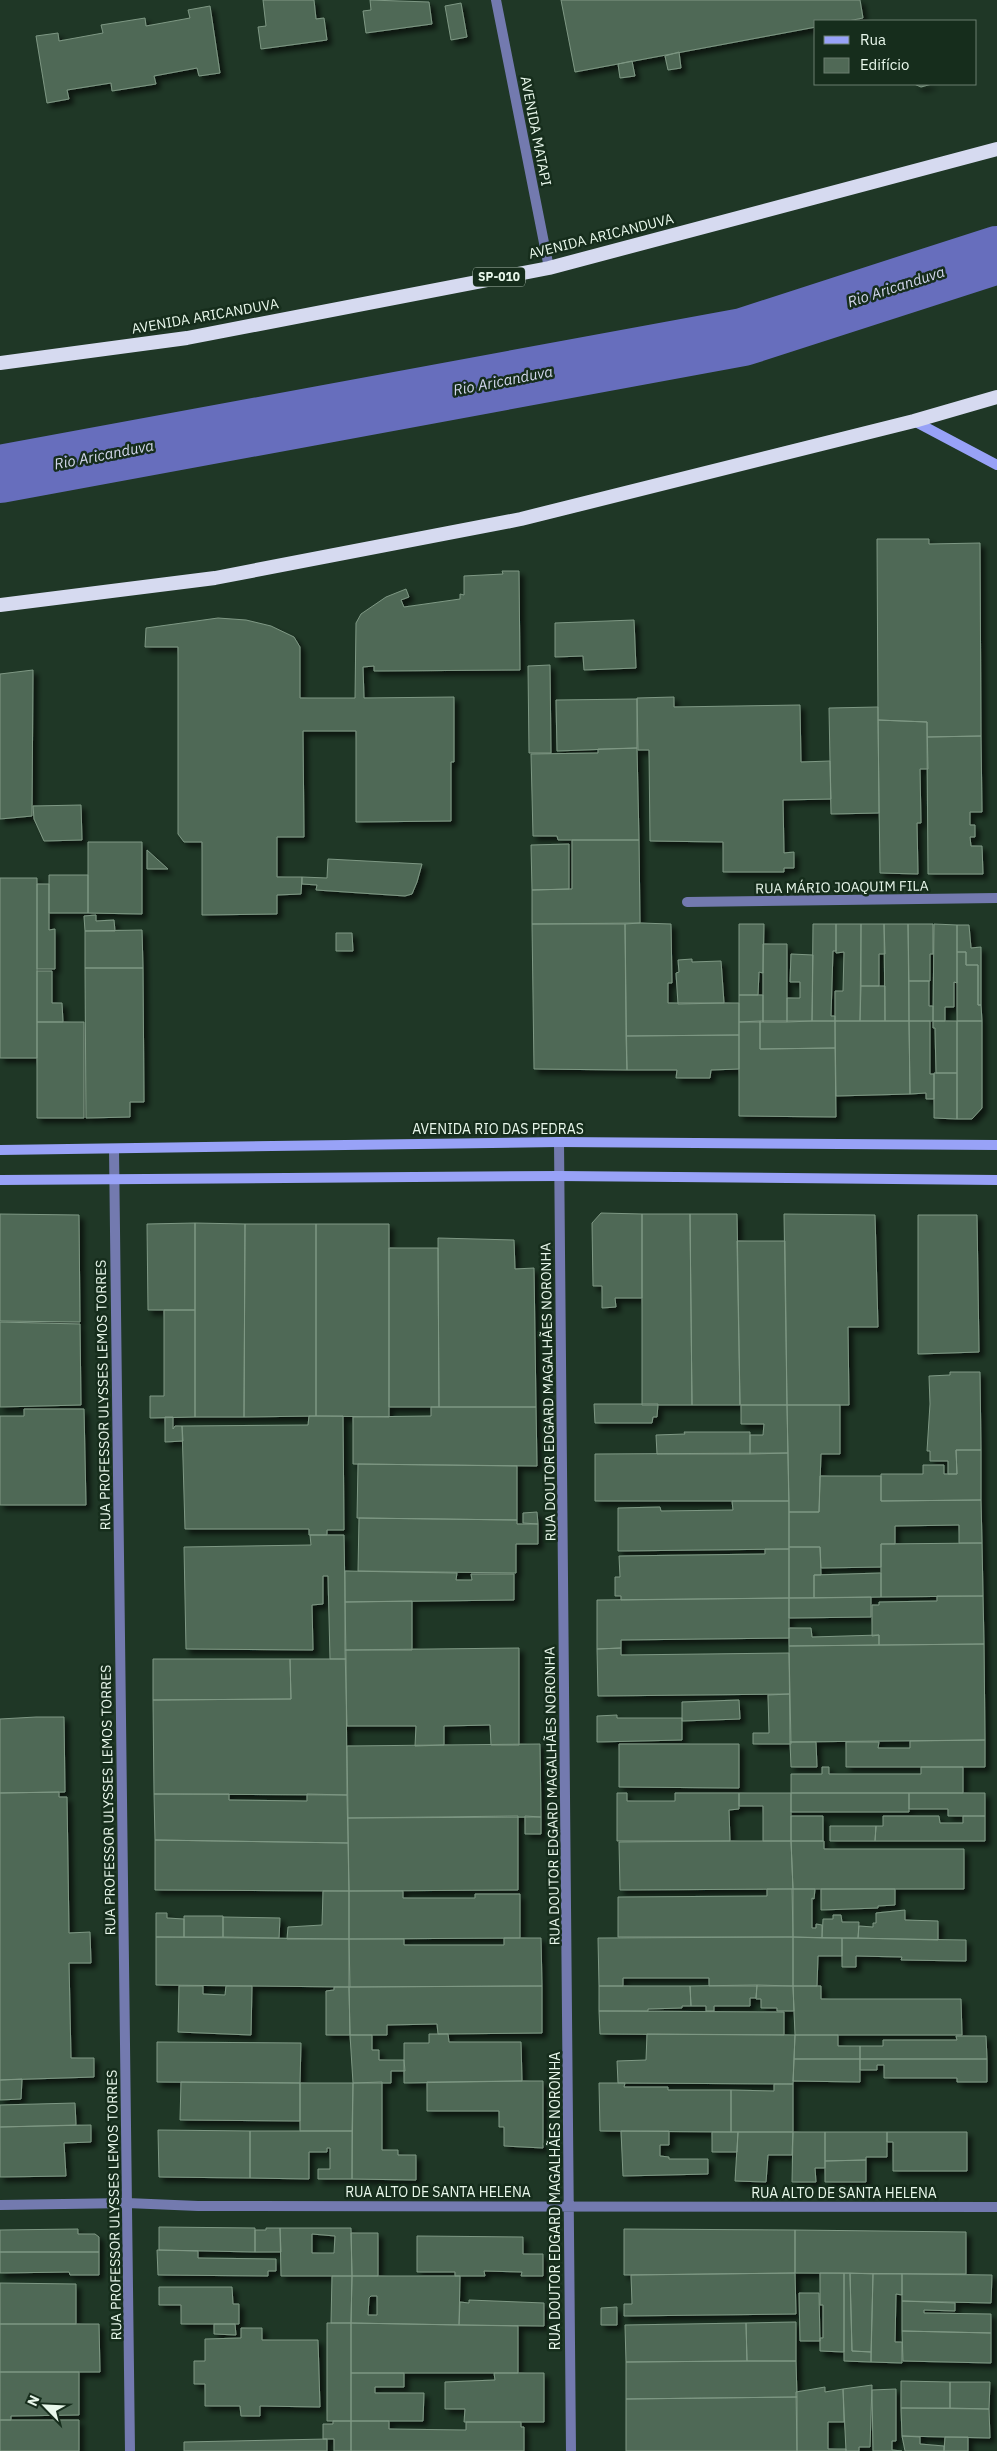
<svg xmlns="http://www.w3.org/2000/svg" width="997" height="2451" viewBox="0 0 997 2451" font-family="'IBM Plex Sans',sans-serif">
  <defs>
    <filter id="shadow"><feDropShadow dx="4.5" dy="4.5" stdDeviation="2.5" flood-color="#0009"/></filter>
  </defs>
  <rect width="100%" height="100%" fill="#1f3726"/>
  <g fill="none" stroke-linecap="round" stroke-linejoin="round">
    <path stroke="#676ebd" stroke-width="58" d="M0 474 743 337 997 255"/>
  </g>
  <path fill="#506956" stroke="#7e9884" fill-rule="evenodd" filter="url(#shadow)" d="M263 0H314L316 19 324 18 327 40 261 49 258 27 266 26Z
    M370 0 429 2 432 24 366 33 363 11 371 10Z
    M561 0H860L863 18 848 21H816V27L575 72Z
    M461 3 467 37 451 40 445 6Z
    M210 6 220 73 199 76 197 68 154 76 156 84 112 91 111 83 67 90 69 99 47 103 36 36 58 33 59 41 103 33 101 25 145 18 146 26 190 18 188 10Z
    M679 52 681 68 668 70 665 56Z
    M632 61 635 76 620 78 618 64Z
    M914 84H932L921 87Z
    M877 539H929V544L980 543 981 736 927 737V722L878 720Z
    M502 571H519L520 670 374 671V666L363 667 364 698 454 697V762H451V821L356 822V731H303L304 837H277V877H302L301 894 277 895V914L202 915V842H184L178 834V647H145L146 628 218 618 246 620 271 626 294 637 300 647V698H355L356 623 361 614 386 597 406 589 409 597 401 600 404 607 460 599V594L464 595V576L503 574Z
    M634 620 636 668 584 670 583 656 555 657V623Z
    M550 665 551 753H529L528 666Z
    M33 670 32 816 0 819V674Z
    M674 697V707L800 705 801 762 830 761 831 799 783 800 784 853 794 852V868H784V872H723V842L650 841 649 750H638L637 698Z
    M637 699V748L557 751 556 700Z
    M878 707 879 813 831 814 829 708Z
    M878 720 927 722 928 769H920L921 823H917L918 874 880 873Z
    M981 736 982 812H970V825H975V837H970L971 846H982L983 874H928L927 737Z
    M637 748 639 840H558L557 836H533L531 754 598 753V749Z
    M81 805 82 840 44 841 34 819 33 806Z
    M572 840H639L640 923 532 924V890L572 889Z
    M88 842H142V914L88 913Z
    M569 844V889L532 890 531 845Z
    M147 850 168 869H147Z
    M328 859 422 864 417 882 412 894 405 896 316 890 317 885 302 884V877L327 878Z
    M49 875H88V913H49Z
    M0 878H37V1058H0Z
    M37 884H49V930L55 929V969H37Z
    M96 915V921L114 920 115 931H85L84 916Z
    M640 923 671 924 672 983H668V1003H739V1035L626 1036 625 924Z
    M532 924H625L627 1070 534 1069Z
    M739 924H764L763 973 759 972 758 995H739Z
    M813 924H836V951H833L831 1016H835V1021H812Z
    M836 924H861L860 1021H835V991H843L844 952 836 953Z
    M861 924H884L885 954H879V986H861Z
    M884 924H908L909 1021H885Z
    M908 924H933V954H930V981H909Z
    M934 924 957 925V983L954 982V1007H945V1021H933Z
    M957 925H969L971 948 981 947V1005H978V965H966V952H957Z
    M142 930 143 968H85V931Z
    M336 933H352L353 951H336Z
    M763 944H787V1022H763Z
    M957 952H966V965H978V1005H981L982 1021H957Z
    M791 954 813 955 812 1021 787 1022V998H800V982H790Z
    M692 959V962L721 961 724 1003 678 1004 676 973 679 972 678 960Z
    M85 968H143L144 1102H130V1117L86 1118Z
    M37 971H52V1003H62L63 1022H37Z
    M909 981H929V1006H933V1021H909Z
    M861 986H885V1021H860Z
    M739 995H763V1022H739Z
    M760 1021V1049L835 1048 836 1117 739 1116V1022Z
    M760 1021H835V1048L760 1049Z
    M835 1021H909L910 1094 836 1096Z
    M909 1021H930V1074H934V1099H926V1093L910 1094Z
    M933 1021H957V1073H936L935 1028H933Z
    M957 1021H982V1108L972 1119H957Z
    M37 1022H84V1118H37Z
    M739 1035V1069L711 1070 710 1078H676L677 1070H627L626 1036Z
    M934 1073H957V1119L934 1118Z
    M601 1213 642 1214V1298H615L616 1307 602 1308V1286H593L592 1223Z
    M0 1214 79 1215 80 1322 0 1321Z
    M642 1214H690L692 1405H642Z
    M690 1214H737L740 1405H692Z
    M784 1214 875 1215 878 1327H848L849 1405H787Z
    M918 1215H977L979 1352 918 1354Z
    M195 1223 245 1224 244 1417H195Z
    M195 1223V1310H148L147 1224Z
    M245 1224H316V1416L244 1417Z
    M316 1224H389V1417L316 1416Z
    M438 1238 514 1240 515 1269 534 1268 536 1407H439Z
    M737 1241H785L787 1405H740Z
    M389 1248H438L439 1407H389Z
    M164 1310H195V1417L150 1418V1396H164Z
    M0 1322 80 1324 81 1405 0 1407Z
    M950 1372H980L981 1450H956L957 1474H948V1461H930V1451H927L930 1404 929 1376 950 1375Z
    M594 1404H658L657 1417H653L652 1423H595Z
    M741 1405H787L788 1453 750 1454V1435H763L764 1424H741Z
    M787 1405H840V1454H821L819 1512H789Z
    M431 1407H536L537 1466 353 1464V1417L431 1416Z
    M24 1409H84L86 1505H0V1416H24Z
    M309 1416H343L344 1530H327V1535H309V1529H185L182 1426 308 1425Z
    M165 1417H173V1429L175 1426H182L183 1441 165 1442Z
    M684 1432H750V1454H657L656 1435 685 1434Z
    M956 1450H981V1500L881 1501V1474H923V1465H944V1474H957Z
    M788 1453 789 1501H595V1454Z
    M358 1464 517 1466V1520L357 1518Z
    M820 1476H881V1501L981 1500 982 1543H959V1525L895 1526V1544H881V1567L821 1568 820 1547H789V1512H819Z
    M732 1501H789V1549L618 1551V1508L660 1507 661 1511 733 1510Z
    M537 1512 538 1524 523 1523V1513Z
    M359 1518 517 1520V1524H538V1544H516V1573L358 1571Z
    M310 1535H344L346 1659H330L328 1576H323V1604L312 1605 313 1650 186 1649 184 1547 311 1545Z
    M982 1543 983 1596 881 1597V1544Z
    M789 1547H820L821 1575H814V1598H789Z
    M765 1549H789V1598L621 1600V1596H615V1577H620L619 1556 765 1554Z
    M345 1571 457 1573 456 1580H472L471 1574H514V1600L345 1602Z
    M881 1573V1597L814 1598V1575Z
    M937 1596H983L984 1644 879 1645V1635L872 1636V1605H879V1602L937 1601Z
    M871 1597V1617L789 1618V1598Z
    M789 1598V1638L621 1640V1648L597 1649V1600Z
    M412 1601V1650H345V1602Z
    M789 1628H811L812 1637 879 1635V1645L789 1646Z
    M984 1644 985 1740 790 1742 789 1646Z
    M519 1648V1745H491L490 1725 444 1726V1745L415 1746 416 1726H347L345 1650Z
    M621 1648V1655L789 1653 790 1694 598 1696 597 1649Z
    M153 1659H290L291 1699 153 1700Z
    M290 1659H346L347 1795 154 1794 153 1700 291 1699Z
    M790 1694 791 1744H753V1733H769L768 1695Z
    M739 1700 740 1719 682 1721V1702Z
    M617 1715V1718H682V1740L597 1742V1716Z
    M36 1717H64L65 1792 0 1793V1719Z
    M985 1740V1767H846V1742H879L878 1748H910V1741Z
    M790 1742H816L817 1767H791Z
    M540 1744 541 1817 348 1818 347 1746Z
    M619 1744H739V1788L619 1787Z
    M822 1767H829V1774H921V1767H963V1793H791V1774H822Z
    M59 1792V1797H67L69 1933 90 1932 91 1963H69L71 2058H94V2077L0 2080V1793Z
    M617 1793H627V1801H675V1793H739V1809L729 1810 730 1841H617Z
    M739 1793H791V1841H763V1806H739Z
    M791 1793H909V1812H791Z
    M909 1793H985V1816H948V1809H909Z
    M154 1794H229V1800L307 1801V1794L347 1795 348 1843 155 1840Z
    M518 1816V1890L349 1891 348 1818Z
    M525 1816 541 1817V1834H525Z
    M791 1816H823V1841H791Z
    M883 1816H939L940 1823H963V1816H985V1841H875L876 1826H883Z
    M830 1826H876L875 1841H830Z
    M155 1840 348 1843 349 1891 155 1890Z
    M730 1841H791L793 1889 620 1890 619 1842Z
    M791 1841H824V1849H964V1889H793Z
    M767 1889H793V1937H618V1897L767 1896Z
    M792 1889H815L814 1899 812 1898V1928H816V1924L822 1925V1938L793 1937Z
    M821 1889H895V1905L878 1906V1908L821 1910Z
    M323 1891H349V1939H287L288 1927 322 1925Z
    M349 1891H403V1898H475V1894H520V1938L349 1939Z
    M905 1910V1920L938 1921V1940L858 1938 859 1926 873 1927V1923H876V1913Z
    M156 1913H167V1918L184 1919V1937H156Z
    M833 1915H841L842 1922H859L858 1938H822L823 1919H833Z
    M184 1916H223V1937H184Z
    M223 1917 280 1918 279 1938 223 1937Z
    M156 1937 349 1939 350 1987 156 1985Z
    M793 1937 842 1938V1956H818L817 1986H793Z
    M793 1937V1986H709V1978H623V1986H599L598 1938Z
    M504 1938H541L542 1986 349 1987V1939H404V1945H504Z
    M842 1938 966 1940V1961L901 1960 902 1957 856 1956V1967H842Z
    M757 1985 756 1998H750V2006H714V2011H706V2006H691L690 1986Z
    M757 1985 793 1986 794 2011H777V2008H761V1999H756Z
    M179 1986H203V1994L225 1995 226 1986H252L251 2035 178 2032Z
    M524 1986H542V2033L438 2034 437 2024 387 2025V2035H350L349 1987Z
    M599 1986H690L691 2006H682V2008L648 2009V2011H599Z
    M793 1986H821V1999H961L962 2035H795Z
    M334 1987H349L350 2035H326V1991L334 1990Z
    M599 2011 784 2012V2035L600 2034Z
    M429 2034H448L449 2042H521L522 2081 404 2083V2043H429Z
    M647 2034 795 2035 793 2084 618 2083 617 2061 646 2060Z
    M350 2035H372V2050H379V2060H404L405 2071H391V2083H353Z
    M795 2035H838V2046H860V2059H794Z
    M956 2036H986L987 2059H860V2046H883V2040H957Z
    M157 2042 301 2043 300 2083 157 2082Z
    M794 2059H860V2082L793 2081Z
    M860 2059H987V2082H957V2078H884V2065H877V2070H860Z
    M22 2079 21 2099 0 2100V2080Z
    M522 2081H543V2148L504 2146V2127H499V2111H427V2082Z
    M181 2082 300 2083V2121L180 2120Z
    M382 2082V2150H398V2155H416V2180L352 2179 353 2083Z
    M300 2083H353L352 2131H300Z
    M599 2083H625L624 2087H668V2090H731V2132L600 2131Z
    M774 2084H793V2132H731V2090L774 2091Z
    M75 2103 76 2125 0 2127V2105Z
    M91 2125V2142L64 2143 66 2176 0 2177V2127Z
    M158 2130 250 2131V2178L159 2177Z
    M250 2131H352V2179H318V2169H330V2148H327V2152H309V2179L250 2178Z
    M621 2131H669V2145H660V2156L669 2157V2159H708V2174L623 2176Z
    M712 2132H738L737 2152H712Z
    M738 2132H793L792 2155H768L766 2182 735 2181Z
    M793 2132H825V2168H815L816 2182H792Z
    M825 2132H887V2157H866V2160L825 2161Z
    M887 2132H967V2171H893V2142H887Z
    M866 2160V2182H825V2161Z
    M159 2227 255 2228V2252L159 2250Z
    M266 2228H280L281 2252H255V2230H266Z
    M280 2228H351L352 2276H281ZM312 2234 335 2236 334 2253H312Z
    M78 2229V2234H95L99 2237V2252H0V2230Z
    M624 2229 795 2230V2273L624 2275Z
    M795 2230 966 2232V2274L795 2273Z
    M351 2233H378V2276H352Z
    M417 2236 523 2237V2254H543V2276H521L522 2272 484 2271 485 2276H455V2272H417Z
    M157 2250 198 2251V2258L276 2259V2271H268V2276L158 2275Z
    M0 2252H99V2275H70L69 2272 0 2273Z
    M795 2273 796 2314 624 2316V2304H632L631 2275Z
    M820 2273H844V2352L820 2351V2338H823V2305H820Z
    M844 2273H850L852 2351 871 2352V2362L844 2361Z
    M850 2273 873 2274 871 2352 852 2351Z
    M873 2274H902V2295L896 2294 895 2342H902V2363L871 2362Z
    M902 2274 992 2275 991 2303 902 2301Z
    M332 2276H352L351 2323H331Z
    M352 2276H460L459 2325 351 2323ZM371 2296H377V2315H368L369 2298Z
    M0 2283 76 2284V2324H0Z
    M159 2287H232L233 2304H239V2324H181V2305H159Z
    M799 2293H819L820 2341H800Z
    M469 2300 544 2303V2326L459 2325 460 2302 469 2303Z
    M902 2301 955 2303V2311L924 2310V2313L991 2314V2333L902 2331Z
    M617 2307V2325H601V2308Z
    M796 2322V2361H747L746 2323Z
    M327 2323H351V2421H327Z
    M351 2323 518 2326V2373H351Z
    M746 2323 747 2361 626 2362 625 2325Z
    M0 2324H99L100 2372H0Z
    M214 2324H235L236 2335 214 2334Z
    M241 2328H262V2340H318L320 2407 260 2406V2416H241L240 2406H205V2384H194V2361H205V2339L241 2338Z
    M902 2331 991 2333V2363L903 2361Z
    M747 2361H796L797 2397 626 2399V2362Z
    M0 2372H79V2415L11 2416V2420H0Z
    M351 2373H404V2387H375V2393H424L423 2421H351Z
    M494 2373H544V2422H464L465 2409H445V2382L495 2380Z
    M901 2381 950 2382V2408H901Z
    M950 2382H990L989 2409 950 2408Z
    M872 2385 870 2447H859V2451H846L843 2389Z
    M825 2387V2392L843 2389 844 2422H828V2449H846V2451H797L796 2392Z
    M896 2389V2441H892V2450L902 2451H873L872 2390Z
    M797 2397V2451H626V2399Z
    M901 2408 989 2409 990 2438 902 2436Z
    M0 2420H79V2451H0Z
    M333 2421H351V2451H334V2439H323V2424H333Z
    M351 2421H389V2429L466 2430V2422H521V2427H524V2451H351Z
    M902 2436 920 2437V2444L944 2446V2451H905Z
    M945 2437H968V2451H944Z
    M327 2439V2451H184V2442Z"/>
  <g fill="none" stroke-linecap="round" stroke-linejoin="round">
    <path stroke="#737aaf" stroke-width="10" d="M496 0 549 268
      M687 902 997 898
      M559 1142 571 2451
      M114 1149 130 2451
      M0 2205 127 2203 198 2206 997 2207"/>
    <path stroke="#98a2f7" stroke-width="10" d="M914 421 997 465
      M0 1150 559 1142 997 1145
      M0 1180 559 1176 997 1180"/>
    <path stroke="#d6daf0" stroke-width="14" d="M0 363 187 338 549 268 997 149
      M0 605 215 578 521 519 914 421 997 397"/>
  </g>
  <g text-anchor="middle" stroke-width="5" stroke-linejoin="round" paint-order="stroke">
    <rect fill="#162d1c" stroke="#a9baad" stroke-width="1" x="473" y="267.5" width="52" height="19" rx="4"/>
    <g font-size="12" font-weight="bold" fill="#e8f7eb">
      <text x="499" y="281">SP-010</text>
    </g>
    <g font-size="14" fill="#e8f7eb" stroke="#162d1c">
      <text transform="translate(536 131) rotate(79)" y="5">AVENIDA MATAPI</text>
      <text transform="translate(601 236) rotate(-14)" y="5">AVENIDA ARICANDUVA</text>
      <text transform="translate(205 316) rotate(-10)" y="5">AVENIDA ARICANDUVA</text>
      <text transform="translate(842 887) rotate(-1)" y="5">RUA MÁRIO JOAQUIM FILA</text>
      <text x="498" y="1134">AVENIDA RIO DAS PEDRAS</text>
      <text transform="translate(548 1392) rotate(-91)" y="5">RUA DOUTOR EDGARD MAGALHÃES NORONHA</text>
      <text transform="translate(103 1395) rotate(-91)" y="5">RUA PROFESSOR ULYSSES LEMOS TORRES</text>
      <text transform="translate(552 1796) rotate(-91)" y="5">RUA DOUTOR EDGARD MAGALHÃES NORONHA</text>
      <text transform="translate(108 1800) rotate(-91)" y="5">RUA PROFESSOR ULYSSES LEMOS TORRES</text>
      <text x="438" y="2197">RUA ALTO DE SANTA HELENA</text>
      <text x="844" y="2198">RUA ALTO DE SANTA HELENA</text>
      <text transform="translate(555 2201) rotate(-90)" y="5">RUA DOUTOR EDGARD MAGALHÃES NORONHA</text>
      <text transform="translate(114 2205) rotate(-91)" y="5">RUA PROFESSOR ULYSSES LEMOS TORRES</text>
    </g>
    <g font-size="15" font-style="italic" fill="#d3d7ed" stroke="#162d1c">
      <text transform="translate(896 287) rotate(-18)" y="5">Rio Aricanduva</text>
      <text transform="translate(503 381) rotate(-11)" y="5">Rio Aricanduva</text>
      <text transform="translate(104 455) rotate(-11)" y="5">Rio Aricanduva</text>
    </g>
  </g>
  <rect x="814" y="20" width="162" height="65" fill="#162d1c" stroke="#6a7e6f"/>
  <rect x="824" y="36" width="25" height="8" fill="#98a2f7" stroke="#6a7e6f"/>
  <text x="860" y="45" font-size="15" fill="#e8f7eb">Rua</text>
  <rect x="824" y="58" width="25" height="15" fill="#506956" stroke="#6a7e6f"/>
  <text x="860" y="70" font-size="15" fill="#e8f7eb">Edifício</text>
  <g transform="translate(45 2406) rotate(294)" stroke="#162d1c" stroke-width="4" paint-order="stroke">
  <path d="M0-4L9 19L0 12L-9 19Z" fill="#e8f7eb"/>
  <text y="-8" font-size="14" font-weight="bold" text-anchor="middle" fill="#e8f7eb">N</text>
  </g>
</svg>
